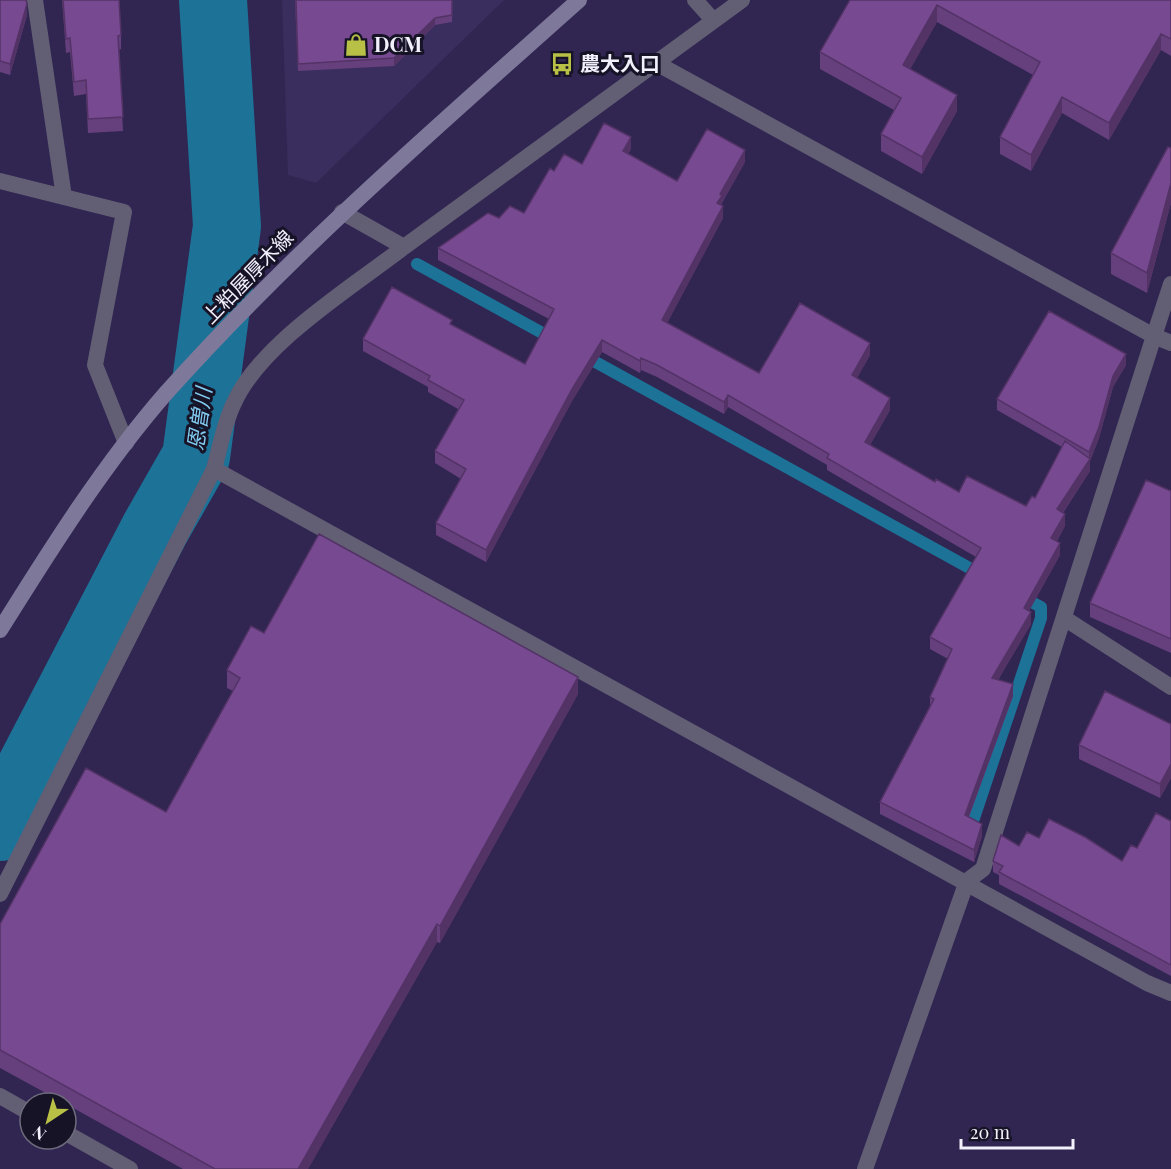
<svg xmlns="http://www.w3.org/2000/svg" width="1171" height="1169" viewBox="0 0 1171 1169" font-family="'Playfair Display','Noto Sans JP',serif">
  <rect width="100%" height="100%" fill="#302651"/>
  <path fill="#3a2e5f" d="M282 0H504L316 183 288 175Z"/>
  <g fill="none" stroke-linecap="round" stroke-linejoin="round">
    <path stroke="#1d7297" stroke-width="12" d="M417 264 555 340
      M581 354 984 576
      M969 833 1041 618V607L1020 596"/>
    <path stroke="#1d7297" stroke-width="68" d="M0 827 155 529 196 457 227 226 213 0"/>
    <path stroke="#625e74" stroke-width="16" d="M35 0 64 197
      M695 0 713 20
      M0 181 124 212 95 365 126 443
      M342 212 404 247 742 0
      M1171 284 1154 336 1171 343
      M214 469 1147 983 1171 993
      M1064 618 1171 687
      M0 894 214 469C220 448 224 423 234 403 261 343 351 288 404 247
      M0 1096 30 1113
      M66 1133 130 1169"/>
    <path stroke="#625e74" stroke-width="16" d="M656 63 1154 336 983 869 967 881 865 1169"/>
    <path stroke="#7e789a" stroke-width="16" d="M0 630C50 550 104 464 166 393 293 251 437 127 579 0"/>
  </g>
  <path fill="#663f7d" d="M0 0 27 15 10 75 0 72Z
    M62 0H119L121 35V49L119 50 123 131 88 133 86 94 74 96 70 52 66 53Z
    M295 0H452V22L435 25 394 66 298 71Z
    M850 0H1171V56L1161 50 1109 140 1062 113 1031 171 1000 154V137L1033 75 937 22 910 69 957 111 922 174 881 151V134L894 110 820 69V52Z
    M1171 148V203L1147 293 1111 274V253Z
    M631 149 628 154 677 181 745 162 722 203 723 218 667 323 759 373 870 355 857 378 890 410 870 445 935 482 959 492 1026 506 1035 498 1062 447 997 410V399L1126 365 1113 387 1099 438 1090 461V471L1063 513 1065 526 1057 541 1060 555 1029 611 1031 624 998 680 1013 696 969 817 982 836 974 862 880 814V802L930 706V697L948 659 930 649V637L976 557 827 470V465L728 407 724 414 657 377 641 370 640 373 602 352 572 401 486 562 436 535V523L461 479 435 463V451L458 409 428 392V387L363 351V339L452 325 525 364 549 319 438 260V248L499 218 524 213 554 171 582 164Z
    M1171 491V653L1090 617V603Z
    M264 633 578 694 440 943 437 942 308 1169H183L66 1104V1103H64L0 1068V924L166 812 233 691 227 688V670Z
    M1171 724V778L1160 798 1079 759V745Z
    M1171 821V976L999 884V875L993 872V861L1019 846 1039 838 1122 861Z"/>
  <path fill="#533366" d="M27 4V15L10 75V64Z
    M937 5V22L903 82V65Z
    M435 18V25L394 66V58Z
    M1161 34V50L1109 140V123Z
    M957 95V111L922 174V157Z
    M1062 97V113L1031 171V155Z
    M631 137V149L623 163V151Z
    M745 150V162L722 203V208L717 203 720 194Z
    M1171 183V203L1147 293V273Z
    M723 206V218L662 333V320Z
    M602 340V352L572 401 486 562V550L572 389Z
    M870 343V355L852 387V375Z
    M1126 354V365L1113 387 1099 438 1090 461V471L1057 521V509L1089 461V452L1113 376Z
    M641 358V370L640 373V361Z
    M728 395V407L724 414V402Z
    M890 398V410L865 454V442Z
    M1065 514V526L1051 550V538Z
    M1060 543V555L1024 620V608Z
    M1031 612V624L992 690V678Z
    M578 677V694L440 943V926Z
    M1013 684V696L965 827V815Z
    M1171 764V778L1160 798V784Z
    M982 824V836L974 862V850Z
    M437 924V942L308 1169H298Z"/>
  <path fill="#774991" stroke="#533366" stroke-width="1.5" d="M0 0H26L27 4 10 64 0 61Z
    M63 0H119L121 35 118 36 123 117 88 119 86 80 74 82 70 38 66 39Z
    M296 0H452V15L435 18 394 58 298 64Z
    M850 0H1171V39L1161 34 1109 123 1062 97 1031 155 1000 137 1040 62 937 5 903 65 957 95 922 157 881 134 901 98 820 52Z
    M604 123 631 137 623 151 677 181 707 129 745 150 720 194 722 196 717 203 723 206 662 320 759 373 800 303 870 343 852 375 890 398 865 442 935 482 936 479 959 492 967 476 1026 506 1032 496 1035 498 1065 441 1090 459 1057 509 1065 514 1051 538 1060 543 1024 608 1031 612 992 678 1013 684 965 815 982 824 974 850 880 802 934 699 930 697 952 649 930 637 981 548 827 458 829 454 728 395 724 402 657 365 641 358 640 361 602 340 572 389 486 550 436 523 466 469 435 451 464 400 428 380 430 376 363 339 392 287 452 320 450 324 525 364 554 309 438 248 488 213 499 218 510 206 524 213 550 168 554 171 564 154 582 164Z
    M1168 147 1171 148V183L1147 273 1111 253Z
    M1049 311 1126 354 1113 376 1099 427 1089 452 997 399Z
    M1146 480 1171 491V639L1090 603Z
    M319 534 578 677 440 926 437 924 298 1169H215L0 1050V924L86 768 166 812 240 678 227 670 251 626 264 633Z
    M1105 691 1171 724V764L1160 784 1079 745Z
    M1156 813 1171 821V965L999 872 1003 866 993 861 1001 835 1019 846 1027 832 1039 838 1049 819 1085 837 1122 861 1131 845 1137 848Z"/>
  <defs>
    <g id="shop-bare" transform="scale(1.8)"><path d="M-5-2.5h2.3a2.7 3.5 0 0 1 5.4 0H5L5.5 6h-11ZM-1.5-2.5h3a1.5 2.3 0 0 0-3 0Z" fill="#b9c046" stroke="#171327" stroke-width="2.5" paint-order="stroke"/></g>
    <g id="bus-bare" transform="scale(1.8)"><path d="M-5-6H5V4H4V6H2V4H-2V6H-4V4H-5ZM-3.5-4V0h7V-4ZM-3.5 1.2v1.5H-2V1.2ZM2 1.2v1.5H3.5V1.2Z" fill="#b9c046" stroke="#171327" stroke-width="2.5" paint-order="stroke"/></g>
  </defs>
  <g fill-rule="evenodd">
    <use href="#shop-bare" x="356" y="45"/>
    <use href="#bus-bare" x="562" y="64"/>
  </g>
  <g text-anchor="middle" stroke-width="6" stroke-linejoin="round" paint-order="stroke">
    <g font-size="20" font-weight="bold" fill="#f1f0fb" stroke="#171327" text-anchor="start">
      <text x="374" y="52">DCM</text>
      <text x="580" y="71">農大入口</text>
    </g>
    <g font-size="20" fill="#f1f0fb" stroke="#171327">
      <text transform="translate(248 277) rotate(-46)" y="7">上粕屋厚木線</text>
    </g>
    <g font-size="21" font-style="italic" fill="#81caf0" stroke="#171327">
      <text transform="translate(200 419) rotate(-82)" y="7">恩曽川</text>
    </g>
  </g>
  <g transform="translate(48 1121) rotate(216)"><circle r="28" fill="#171327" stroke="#6e6b7c" stroke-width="1.5"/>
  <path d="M0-4.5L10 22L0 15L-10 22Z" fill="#b9c046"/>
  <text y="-9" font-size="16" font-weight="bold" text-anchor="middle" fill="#f1f0fb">N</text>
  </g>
  <path d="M961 1139v9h112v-9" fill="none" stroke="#f1f0fb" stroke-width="3"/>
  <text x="970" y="1139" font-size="18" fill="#f1f0fb" stroke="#171327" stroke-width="4.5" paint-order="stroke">20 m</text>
</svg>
